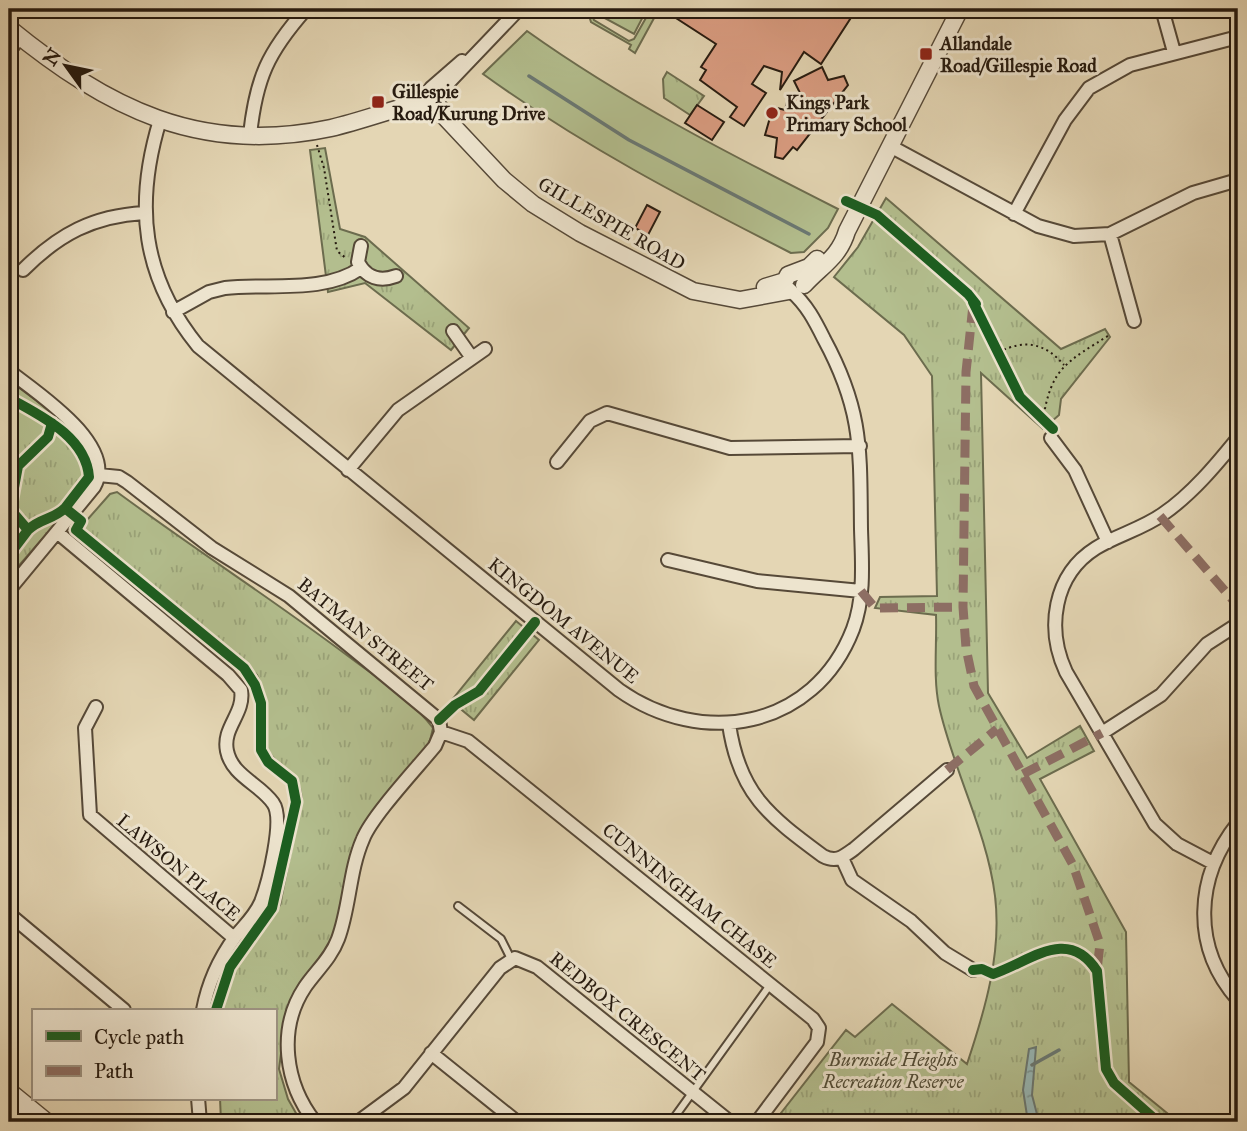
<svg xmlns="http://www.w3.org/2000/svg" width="1247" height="1131" viewBox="0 0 1247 1131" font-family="'IM FELL Great Primer',serif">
  <defs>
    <pattern id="park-tufts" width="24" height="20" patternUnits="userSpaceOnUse" patternTransform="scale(1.75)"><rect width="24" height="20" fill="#b3be8e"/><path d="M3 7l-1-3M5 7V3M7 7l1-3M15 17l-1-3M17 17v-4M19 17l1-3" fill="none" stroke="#9aa379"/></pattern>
    <pattern id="water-ripples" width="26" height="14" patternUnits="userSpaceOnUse" patternTransform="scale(1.75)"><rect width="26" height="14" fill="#97b7b5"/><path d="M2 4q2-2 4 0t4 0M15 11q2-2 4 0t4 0" fill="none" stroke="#7b9492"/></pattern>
  </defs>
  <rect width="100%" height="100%" fill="#e4d6b4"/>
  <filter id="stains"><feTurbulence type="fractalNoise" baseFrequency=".00286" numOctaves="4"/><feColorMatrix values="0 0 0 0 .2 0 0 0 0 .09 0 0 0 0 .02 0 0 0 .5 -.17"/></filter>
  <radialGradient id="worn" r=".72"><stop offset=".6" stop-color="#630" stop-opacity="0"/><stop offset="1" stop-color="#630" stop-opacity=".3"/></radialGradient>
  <path fill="#b3be8e" stroke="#6c6c4e" stroke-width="2" d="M587 9H647L634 34 590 10 594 20 629 41 634 39 651 9H659L635 53 629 49 631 45 591 22Z
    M527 31C625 101 731 155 838 209L828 228 804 252 791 253C683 198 581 145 483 74Z"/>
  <path fill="url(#park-tufts)" stroke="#6c6c4e" stroke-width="2" d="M667 72 704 96 690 115 664 98 663 79Z
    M325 148 340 229 365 237 469 328 451 350 365 283 328 292 310 150Z
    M886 198 1061 349 1105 329 1110 337 1061 399 1059 415 1043 429 981 373 988 693 1027 758 1080 726 1094 751 1040 779 1126 932 1129 1082 1178 1122H774L846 1030 855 1037 892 1004 967 1064C985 1010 1002 953 995 896 987 831 953 770 939 706 933 678 937 644 936 615L875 608 880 597 937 596 932 376 904 335 834 277 858 247Z
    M9 380C40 405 100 437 90 484L9 577Z
    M117 492C193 548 272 599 348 656 377 678 411 699 433 728L429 745 361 831 333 939 285 1023 279 1069 288 1099 301 1122H221L220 1098H275V1010H220L231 975 280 905 302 798 300 788 266 749C266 719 271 704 257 675L80 528 110 494Z
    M516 621 539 640 474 720 451 701Z"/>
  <path fill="url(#water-ripples)" stroke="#6a7873" stroke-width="2" d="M1036 1047 1032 1095 1039 1122H1028L1023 1090 1029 1049Z"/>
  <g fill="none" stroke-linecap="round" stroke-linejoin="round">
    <path stroke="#6a7873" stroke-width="3.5" d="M529 76 629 140 809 234
      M1032 1065 1059 1050"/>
  </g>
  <path fill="#db9d82" stroke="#261a0f" stroke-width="2" d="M662 9H848L854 13 821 64 804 52 780 90 782 72 764 66 752 84 766 93 744 126 730 117 737 107 700 80 706 70 701 67 716 44Z
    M822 67 828 80 844 76 848 85 797 150 793 147 783 159 775 157 777 138 765 135 773 107 785 110 788 98 800 93 794 81Z
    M697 105 724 122 712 140 685 123Z
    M647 205 660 212 648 235 635 228Z"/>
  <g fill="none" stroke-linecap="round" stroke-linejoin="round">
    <g stroke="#564938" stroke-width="10">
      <path id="service" d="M458 906 501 939 511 959
        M671 1122 770 985"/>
    </g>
    <g stroke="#564938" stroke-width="16">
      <path id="minor" d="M1162 9 1174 52
        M9 51 20 37
        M431 88 462 61
        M433 99 519 9
        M160 120C134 205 142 277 198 346L619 690C701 748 814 730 853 629 865 597 862 562 861 529 860 450 863 411 824 339 815 321 807 305 791 291
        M250 135C256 78 268 52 306 9
        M890 146 1038 226 1074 236 1110 234 1193 193 1238 180
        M1014 214 1065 120 1089 88 1130 65 1238 37
        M1110 234 1134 321
        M361 246 358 262C366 278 380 282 396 276
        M23 270C59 234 93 216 144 213
        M173 312 209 292 225 288C268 283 324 294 361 268
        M453 331 472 358
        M9 371C37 393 118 445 94 487L9 590
        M1051 438 1075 470 1108 542
        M557 462 590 421 607 413 730 448 860 446
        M348 470 398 410 485 349
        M99 475 119 477 127 482 212 548 289 596 439 720 441 732 435 746C417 768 372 816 363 839 349 871 350 907 338 939 331 958 316 971 305 987 277 1029 285 1084 315 1122
        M57 532 228 675 241 690C245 714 222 727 227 751 232 776 260 784 273 803 285 819 268 884 261 902 255 916 244 926 235 937 219 959 208 983 203 1010
        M668 560 757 581 861 591
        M96 707 85 728 90 815 234 938
        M729 724C739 794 769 816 823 856 836 863 843 857 854 849L947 770
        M441 732 468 741 813 1019 819 1028 817 1042 757 1122
        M1102 733 1161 695 1207 644 1238 624
        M1238 823C1195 877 1191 947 1238 1000
        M842 858 852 880 911 921 945 953 973 970
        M1213 863 1177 844 1155 824 1066 672C1046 629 1053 575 1096 548 1117 535 1142 529 1163 514 1192 494 1216 465 1238 438
        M9 914 124 1010
        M431 1053 517 1122
        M198 1098 200 1122
        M358 1122 404 1088 500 968 515 958 537 967 730 1122"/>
    </g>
    <g stroke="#564938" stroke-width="19">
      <path id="tertiary" d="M9 28C107 108 200 156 331 128 365 120 398 107 433 99
        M431 91 443 115 504 180 533 204 580 233 693 291 740 300 789 291
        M804 285C821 266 839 258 847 231L960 9
        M765 287 785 281 788 275 809 267 817 259
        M9 1091 47 1122
        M9 1110 23 1122"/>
    </g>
    <path stroke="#261a0f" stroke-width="2" stroke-dasharray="2 3.5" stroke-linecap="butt" d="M317 145 324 168 337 251 347 259
      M999 352C1025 339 1045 343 1064 365
      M1043 420C1051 367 1067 362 1111 334"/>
    <use href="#service" stroke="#ede4ce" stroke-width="6"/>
    <use href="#minor" stroke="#ede4ce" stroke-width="12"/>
    <use href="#tertiary" stroke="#ede4ce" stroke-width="16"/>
    <path stroke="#8d6e63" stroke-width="9" stroke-dasharray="18 9" stroke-linecap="butt" d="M973 305 966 372 963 607 966 648 974 686 1073 865 1100 944 1097 970
      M1160 516 1238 606
      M861 591 875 608 963 607
      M947 770 997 729
      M1023 774 1102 733"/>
    <g stroke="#ede4ce" stroke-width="15">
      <path id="cycleway" d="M846 201 877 215 968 294 976 304 973 302 1020 397 1053 429
        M9 398C39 415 86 436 89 477L65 508
        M28 530C40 518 53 520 65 508L81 521 76 530 244 668 255 685 261 703V750L268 762 292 781 296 802 272 908 230 967 216 1010
        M9 555 28 530 10 509 18 466 48 437 52 423
        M439 720 455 705 479 691 535 622
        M973 970 982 969 993 974C1031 961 1068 926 1097 971L1106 1069 1114 1083 1158 1122"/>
    </g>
    <use href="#cycleway" stroke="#1b5e20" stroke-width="10"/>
  </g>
  <g fill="#8f2418" stroke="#ede4ce" stroke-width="2.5">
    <rect x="919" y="47" width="14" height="14" rx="3.5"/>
    <rect x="371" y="95" width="14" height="14" rx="3.5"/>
    <circle cx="772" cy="113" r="7"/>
  </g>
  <g text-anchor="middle" stroke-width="6" stroke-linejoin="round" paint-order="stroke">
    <g font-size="19" font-weight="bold" fill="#261a0f" stroke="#ede4ce" text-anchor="start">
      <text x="940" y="50">Allandale<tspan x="940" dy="22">Road/Gillespie Road</tspan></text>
      <text x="392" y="98">Gillespie<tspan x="392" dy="22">Road/Kurung Drive</tspan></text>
      <text x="786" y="109">Kings Park<tspan x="786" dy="22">Primary School</tspan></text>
    </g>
    <g font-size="19" fill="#261a0f" stroke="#ede4ce">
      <text transform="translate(612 223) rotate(30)" y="7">GILLESPIE ROAD</text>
      <text transform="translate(564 620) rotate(39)" y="7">KINGDOM AVENUE</text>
      <text transform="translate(366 634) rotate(39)" y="7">BATMAN STREET</text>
      <text transform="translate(179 867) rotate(40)" y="7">LAWSON PLACE</text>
      <text transform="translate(690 895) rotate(39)" y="7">CUNNINGHAM CHASE</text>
      <text transform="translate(628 1016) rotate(39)" y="7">REDBOX CRESCENT</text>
    </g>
    <g font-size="19" font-style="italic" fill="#504b35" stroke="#ede4ce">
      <text x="893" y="1066">Burnside Heights<tspan x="893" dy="22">Recreation Reserve</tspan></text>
    </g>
  </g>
  <rect width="1247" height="1131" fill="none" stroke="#e4d6b4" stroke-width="35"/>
  <rect x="10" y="10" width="1226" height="1110" fill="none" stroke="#261a0f" stroke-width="3.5"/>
  <rect x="18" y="18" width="1212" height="1096" fill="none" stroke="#261a0f" stroke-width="2"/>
  <rect x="32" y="1009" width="245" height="91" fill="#ede4ce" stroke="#9d9382" stroke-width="2"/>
  <rect x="46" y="1031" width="35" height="10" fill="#1b5e20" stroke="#9d9382" stroke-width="2"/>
  <text x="94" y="1044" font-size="21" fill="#261a0f">Cycle path</text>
  <rect x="46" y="1066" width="35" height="10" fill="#8d6e63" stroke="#9d9382" stroke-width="2"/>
  <text x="94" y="1078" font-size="21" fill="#261a0f">Path</text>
  <g transform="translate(66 66) rotate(303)" stroke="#ede4ce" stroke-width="5" paint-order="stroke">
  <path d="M0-5L12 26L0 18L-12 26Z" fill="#261a0f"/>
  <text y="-10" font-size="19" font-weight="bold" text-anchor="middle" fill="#261a0f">N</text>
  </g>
  <rect width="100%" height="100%" filter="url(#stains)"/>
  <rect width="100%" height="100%" fill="url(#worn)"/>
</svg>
